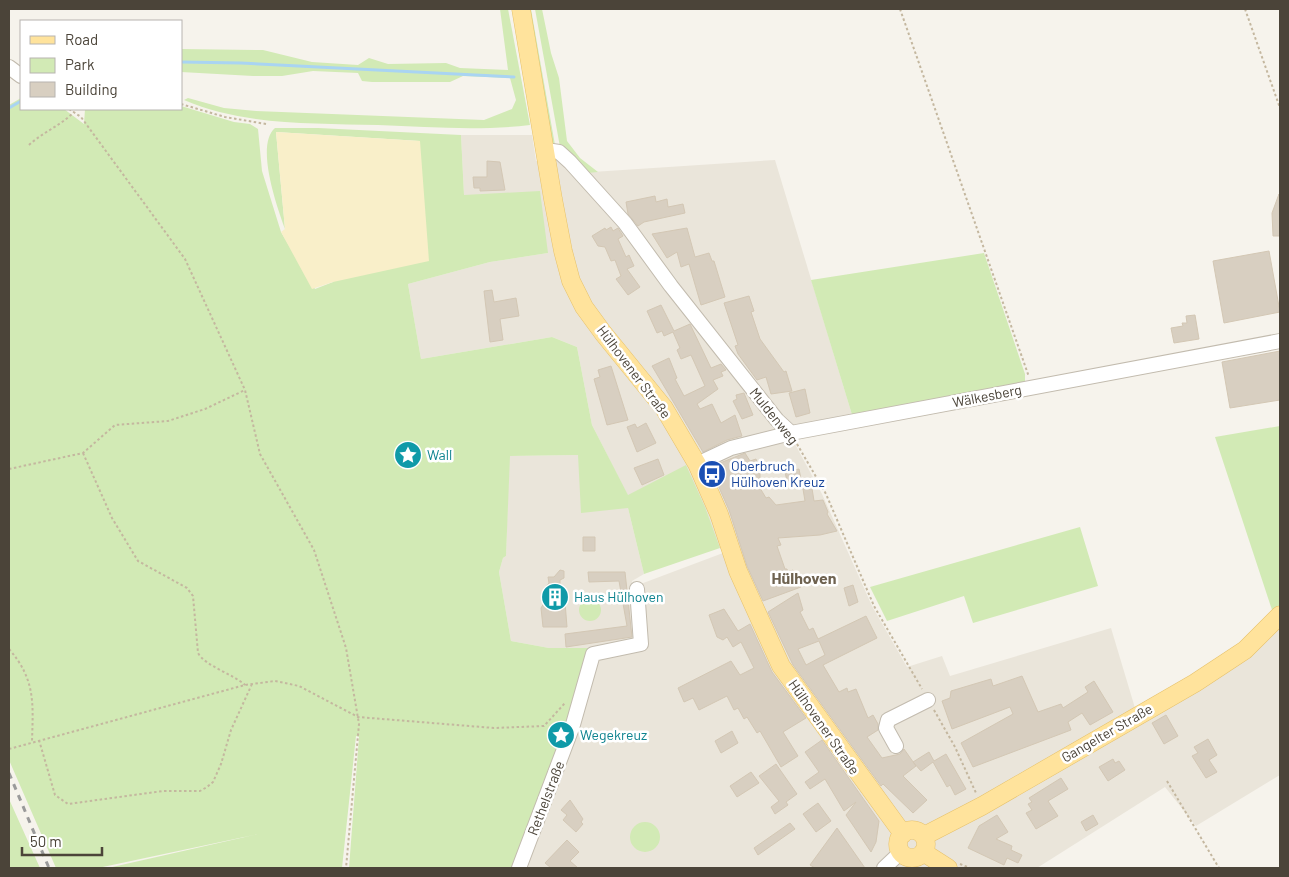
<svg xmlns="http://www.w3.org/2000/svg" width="1289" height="877" viewBox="0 0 1289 877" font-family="Barlow,sans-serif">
  <rect width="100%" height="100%" fill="#f6f3ec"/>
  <path fill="#eae5da" d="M461 135H532L536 161 562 158 577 173 775 160 853 418 789 433 822 494 872 606 907 667 942 656 950 676 1111 628 1135 708 1279 628 1280 775 1196 826 1165 787 1037 868H523L596 656 645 645 638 585 723 553 720 548 628 496 592 425 577 347 552 337 421 359 408 284 490 262 548 253 464 195Z
    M578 455 628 508 644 574 632 581 639 642 594 648H549L511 641 499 572 503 558 506 556 509 456Z"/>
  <path fill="#d2eab5" d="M500 9H508L530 125C480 131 429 127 378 125 313 123 245 126 184 100L188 98 224 108 256 111 484 120 512 109 516 100 510 78 463 76 450 82H372L362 81 358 73 313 71 282 76H253L181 72V49L263 50 312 62 358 65 369 58 388 64 446 63 460 68 508 70Z
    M528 9H531L555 145 551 141Z
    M535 9H542L551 53 559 78 567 141 580 158 598 172 587 173 560 147Z
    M21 98V109H64L84 124 85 109H181V106L234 122 250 124 258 129 262 171 281 232 315 289 333 282 420 141 276 132 285 229C277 207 255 145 275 128H318L461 135 464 195 540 191 548 253 490 262 408 284 421 359 552 337 577 347 592 425 628 495 686 465 705 507 720 548 644 574 628 508 581 513 578 455 510 456 506 556 503 558 499 572 511 641 549 648H594L516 868H349L359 737 356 736 342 868H108L258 834 98 868H56L9 760V105Z
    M984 253 1025 374V381L1022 386 853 418 811 280Z
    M1280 426V609L1274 616 1215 437Z
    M1080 527 1098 586 973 623 964 596 887 621 870 587Z
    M579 610a11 11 0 1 1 22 0a11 11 0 1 1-22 0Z
    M9 799 40 868H9Z
    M630 837a15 15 0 1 1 30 0a15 15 0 1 1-30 0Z"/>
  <path fill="#f9efc9" d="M276 132 420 141 429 261 333 282 312 289 281 232 285 229Z"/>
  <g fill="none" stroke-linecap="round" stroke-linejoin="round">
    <path stroke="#a9d4f2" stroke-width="3" d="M181 62 241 63 514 77
      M9 108 21 101"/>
  </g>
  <path fill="#d8cfc1" stroke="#d3c7b4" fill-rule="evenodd" d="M487 161 500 162 505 190 480 191V188H474L473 177H487Z
    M1279 194 1280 236H1273L1272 213Z
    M655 196 656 202 667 199 668 207 683 204 685 213 644 222 638 226 628 214 626 202Z
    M611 227 613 231 618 228 623 236 618 239 626 257 629 255 634 266 627 269 640 287 628 295 616 279 621 276 615 260 611 261 605 247 598 246 592 236 605 228 606 230Z
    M687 228 695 257 709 253 712 261H714L725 297 701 305 689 264 681 267 677 252 667 258 652 234Z
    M1269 251 1280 312 1224 323 1213 261Z
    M492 290 494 302 516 298 519 316 500 319 503 340 490 342 484 291Z
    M749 296 754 311 751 312 760 339 784 372 786 371 792 391 771 394 766 377 757 380 738 354 735 346 738 345 724 303Z
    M661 305 674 331 690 324 711 368 721 364 726 370 721 372 723 376 713 380 718 389 697 404 700 409 712 404 721 423 735 415 742 436 727 440 703 452 652 366 669 358 677 378 675 379 684 396 705 386 691 355 681 359 677 350 680 348 673 332 664 336 662 331 657 333 647 311Z
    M1195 315 1199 339 1174 343 1171 328 1183 326 1182 323H1187L1186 316Z
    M1280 351V400L1230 408 1222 362Z
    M611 366 628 420 607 425 594 379 600 377 598 370Z
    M805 389 810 413 796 417 789 393Z
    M744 393 753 415 742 419 733 401 737 399 736 395Z
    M646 423 656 443 637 452 627 427 635 424 637 428Z
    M745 453 750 461 756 459 760 471V488L766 498 769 497 776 505 805 501 802 483 811 482 814 501 823 500 828 512 827 514 837 531 820 535 778 538 781 545 777 546 785 569H787L788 572 793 570 801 587 763 601 747 566 729 510 710 467Z
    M658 459 664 475 642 485 634 468Z
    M799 469 801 479 787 481 785 472Z
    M583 537H595V551H583Z
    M560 570 564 571V578L560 580V602H565L567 627H543L541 608 544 603V588L549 583 548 577H554Z
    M588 572H625L632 637 566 647 565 634 627 626 619 581 589 582Z
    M853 585 858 602 849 606 844 588Z
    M798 593 803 610 800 612 809 630 813 628 818 639 866 616 877 638 823 665 839 692 847 688 848 692 856 689 868 718 873 715 878 724V730L867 737 882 758 900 754 904 749 916 766 903 776 927 800 913 813 883 784 881 786 793 665 768 612ZM819 641 825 655 806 665 798 649Z
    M724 609 738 631 750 624 772 672 806 718 783 732 798 756 781 767 760 731 757 733 747 717 744 719 738 708 734 710 727 696 699 710 693 698 684 702 678 688 731 661 740 675 754 668 741 642 733 647 727 637 723 640 717 637 709 615Z
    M1022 676 1038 712 1061 704 1063 708 1088 692 1085 687 1094 681 1113 712 1090 725 1082 713 1068 722 1071 730 973 767 961 743 1013 714 1010 707 952 729 942 701 950 698 951 691 991 679 993 686Z
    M1166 715 1178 736 1164 744 1152 723Z
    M732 731 738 743 721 753 715 741Z
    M1208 739 1217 755 1209 760 1217 772 1206 778 1192 756 1198 753 1194 747Z
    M822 740 879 821 876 842 871 852 846 815 856 802 844 811 825 779 810 789 805 782 819 772 805 752Z
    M929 752 934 761 946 754 966 789 955 795 950 785 947 787 933 762 921 771 913 762Z
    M1113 759 1115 763 1119 761 1125 770 1108 781 1099 767Z
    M776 764 797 794 786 802 788 805 775 814 771 807 779 801 759 776Z
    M751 772 759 783 737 797 730 786Z
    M1061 778 1068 789 1048 801 1058 816 1036 829 1026 813 1032 810 1028 804 1032 802 1029 798Z
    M570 800 583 819 581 822 583 824 576 832 563 820 567 815 561 810Z
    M818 803 831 821 816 832 803 814Z
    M997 815 1008 832 996 839 1012 846 1011 850 1022 855 1018 863 1007 858 1004 865 968 848 979 826Z
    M1093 815 1098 824 1086 831 1081 822Z
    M790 823 795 829 758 855 754 848Z
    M837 828 865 868H815L810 865Z
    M567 840 579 852 570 861 578 868H551L545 863Z"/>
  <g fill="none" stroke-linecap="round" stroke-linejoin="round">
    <g stroke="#c2bbae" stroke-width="16">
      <path id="minor" d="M9 67 21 76
        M546 150 559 152 570 162 625 223 671 286 777 420 791 433
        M697 464 731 448 791 433 1280 341
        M896 746 886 728 888 720 928 700
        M519 868 572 728 593 654 641 644 637 589
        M884 868 901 852"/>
    </g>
    <g stroke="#e6c16a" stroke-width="19">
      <path id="major" d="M521 9 553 199 563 251 571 281 584 307 603 333 664 408 697 464 719 514 738 571 781 666 903 834
        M898 844a14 14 0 1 1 28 0a14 14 0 1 1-28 0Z
        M924 836 982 806 1195 683 1245 650 1280 615
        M923 852 948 868"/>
    </g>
    <path stroke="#c4b79f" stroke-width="2" stroke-dasharray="2.5 2.5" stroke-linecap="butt" d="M900 9 1029 377
      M1245 9 1280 108
      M181 104 225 117 266 124
      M69 109 81 117 185 259 245 390 260 454 314 550 346 648 359 724 346 868
      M29 145C43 132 60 126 74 112
      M797 444 826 494 874 606 922 689
      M83 453 112 518 138 561 187 588 193 596 198 653C205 666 233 674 245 685
      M9 469 83 453 115 425 168 421 205 409 245 390
      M9 649C36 680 33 704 32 742
      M934 710 955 747 976 793
      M39 740 55 795 68 804 163 791H200L207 787 213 782 221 764 231 730 252 684
      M9 749 245 685 275 681 299 686 358 717 494 728 544 726 565 703
      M1167 781 1219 868
      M960 864 970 868"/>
    <use href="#minor" stroke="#fff" stroke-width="14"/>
    <use href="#major" stroke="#ffe39c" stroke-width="18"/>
    <path stroke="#9a9a9a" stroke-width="3" stroke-dasharray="6 6" stroke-linecap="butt" d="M9 773 49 868"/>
  </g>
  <defs>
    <g id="sight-disc" transform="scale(1.4375)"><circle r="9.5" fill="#0f9aa8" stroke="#fff"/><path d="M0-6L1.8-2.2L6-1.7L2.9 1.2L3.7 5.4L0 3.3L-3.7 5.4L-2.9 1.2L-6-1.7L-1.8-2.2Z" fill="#fff"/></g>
    <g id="bus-disc" transform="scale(1.4375)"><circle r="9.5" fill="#1a4fb4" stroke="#fff"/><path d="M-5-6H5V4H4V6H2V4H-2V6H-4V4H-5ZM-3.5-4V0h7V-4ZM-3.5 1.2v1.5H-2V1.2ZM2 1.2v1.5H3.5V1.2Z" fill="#fff"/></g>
    <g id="building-disc" transform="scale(1.4375)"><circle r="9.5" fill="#0f9aa8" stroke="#fff"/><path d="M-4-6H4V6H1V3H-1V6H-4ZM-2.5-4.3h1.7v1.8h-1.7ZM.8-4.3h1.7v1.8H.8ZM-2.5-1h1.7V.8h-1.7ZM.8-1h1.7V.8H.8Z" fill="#fff"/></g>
  </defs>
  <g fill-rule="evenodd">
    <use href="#sight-disc" x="408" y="455"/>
    <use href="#bus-disc" x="712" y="474"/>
    <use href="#building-disc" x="555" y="597"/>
    <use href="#sight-disc" x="561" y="735"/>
  </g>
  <g text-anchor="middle" stroke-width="5" stroke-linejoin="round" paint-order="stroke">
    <g font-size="14" fill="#4b4439" stroke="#fff">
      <text transform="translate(634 372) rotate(53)" y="5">Hülhovener Straße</text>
      <text transform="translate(987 396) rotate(-11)" y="5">Wälkesberg</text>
      <text transform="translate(774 416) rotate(51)" y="5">Muldenweg</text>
      <text transform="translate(824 727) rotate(55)" y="5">Hülhovener Straße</text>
      <text transform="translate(1107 733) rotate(-30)" y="5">Gangelter Straße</text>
      <text transform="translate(546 798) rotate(-69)" y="5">Rethelstraße</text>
    </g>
    <g font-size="14" fill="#0d838f" stroke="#fff" text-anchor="start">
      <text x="427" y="460">Wall</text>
      <text x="574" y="602">Haus Hülhoven</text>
      <text x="580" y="740">Wegekreuz</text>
    </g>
    <g font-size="14" fill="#164399" stroke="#fff" text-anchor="start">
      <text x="731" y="471">Oberbruch<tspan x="731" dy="16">Hülhoven Kreuz</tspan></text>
    </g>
    <g font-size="16" font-weight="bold" fill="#6e6250" stroke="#fff">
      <text x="804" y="584">Hülhoven</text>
    </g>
  </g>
  <rect width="1289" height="877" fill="none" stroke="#4b4439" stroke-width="20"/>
  <rect x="20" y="20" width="162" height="90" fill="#ffffff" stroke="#b7b4b0"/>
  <rect x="30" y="36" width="25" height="8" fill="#ffe39c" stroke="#b7b4b0"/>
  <text x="65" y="45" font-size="15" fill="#4b4439">Road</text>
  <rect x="30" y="58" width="25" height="15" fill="#d2eab5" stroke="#b7b4b0"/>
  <text x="65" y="70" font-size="15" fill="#4b4439">Park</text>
  <rect x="30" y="82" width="25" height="15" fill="#d8cfc1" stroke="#b7b4b0"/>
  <text x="65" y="95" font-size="15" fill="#4b4439">Building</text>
  <path d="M22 847v8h80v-8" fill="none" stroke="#4b4439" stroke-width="2.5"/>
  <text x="30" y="847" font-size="15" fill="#4b4439" stroke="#ffffff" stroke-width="4" paint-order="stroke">50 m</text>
</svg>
